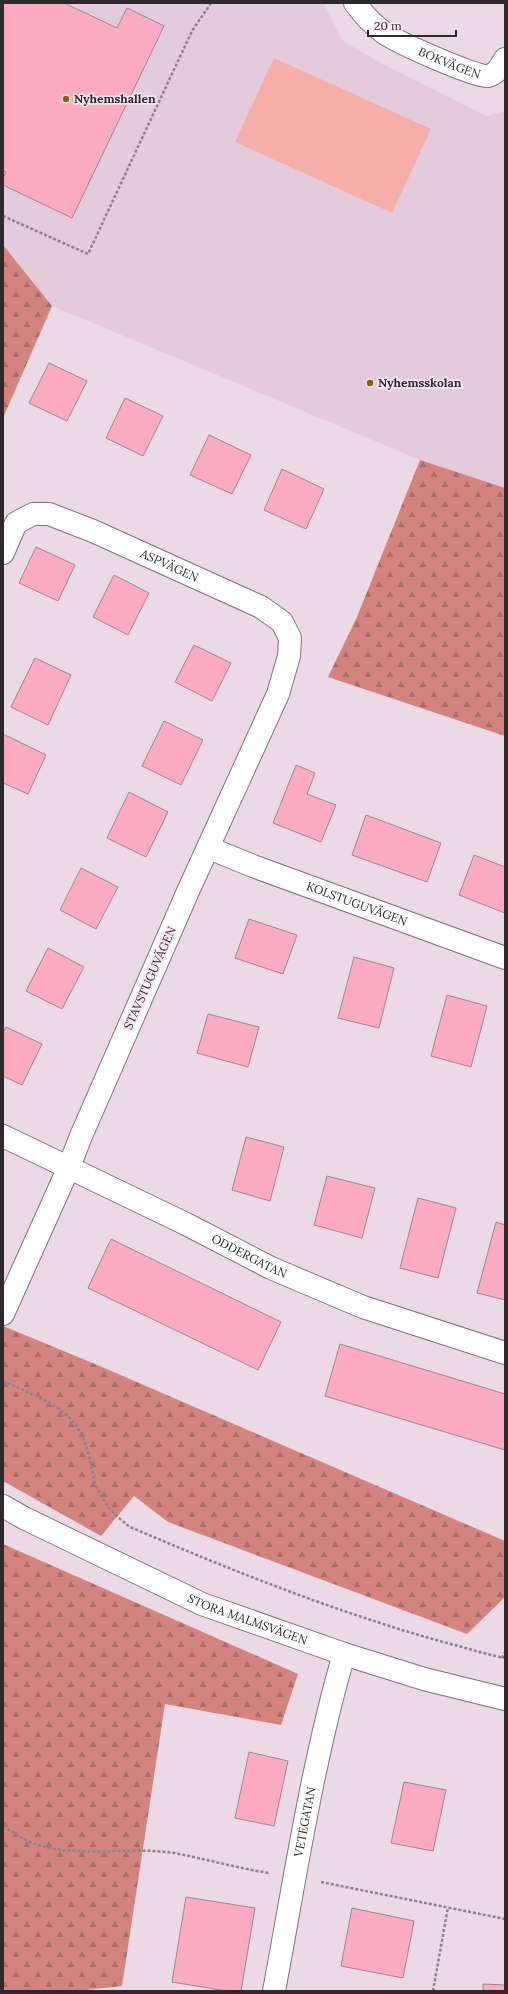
<svg xmlns="http://www.w3.org/2000/svg" width="508" height="1994" viewBox="0 0 508 1994" font-family="Lora,serif">
  <defs>
    <pattern id="forest-firs" width="22" height="20" patternUnits="userSpaceOnUse"><rect width="22" height="20" fill="#d4847e"/><path d="M5 1l3.5 6h-7zM16 11l3.5 6h-7z" fill="#ac6c68"/></pattern>
  </defs>
  <rect width="100%" height="100%" fill="#ebdae6"/>
  <path fill="#e3cbdc" d="M3 3H323L343 41 381 63 486 116 505 111V736L328 677 357 617 420 460 52 306 3 282Z"/>
  <path fill="url(#forest-firs)" d="M3 245 52 306 3 418Z
    M420 460 505 488V736L328 677 357 617Z
    M3 1326 95 1364 505 1541V1597L467 1634 168 1522 134 1496 101 1536 3 1481Z
    M3 1544 298 1674 281 1725 165 1704 122 1986 77 1991H3Z"/>
  <path fill="#f5afa8" d="M274 58 431 129 392 213 235 142Z"/>
  <path fill="#fcabc2" stroke="#9b888d" d="M3 3H64L117 28 127 8 164 26 72 218 3 185V178L6 172 3 171Z
    M49 363 87 381 67 421 29 403Z
    M125 398 163 416 143 456 106 438Z
    M209 435 251 455 232 494 190 475Z
    M282 469 324 489 306 529 264 510Z
    M36 547 75 565 58 601 19 583Z
    M114 575 149 593 128 635 93 617Z
    M194 645 231 663 212 701 175 682Z
    M35 658 71 675 48 725 11 707Z
    M164 721 203 740 181 785 142 766Z
    M3 734 46 755 28 794 3 783Z
    M296 765 315 773 307 794 336 805 321 842 273 823Z
    M129 792 168 812 146 857 107 838Z
    M366 815 441 843 427 882 352 855Z
    M474 855 505 867V913L459 895Z
    M81 868 118 887 96 929 60 910Z
    M249 919 297 935 283 974 235 958Z
    M48 948 84 967 62 1009 26 991Z
    M354 957 394 968 379 1028 338 1018Z
    M447 995 487 1006 471 1067 431 1056Z
    M208 1014 259 1027 248 1067 197 1053Z
    M6 1027 42 1044 22 1085 3 1076V1033Z
    M246 1137 284 1147 270 1201 232 1190Z
    M327 1176 375 1188 362 1238 314 1225Z
    M418 1198 456 1208 438 1278 400 1268Z
    M496 1222 505 1225V1300L477 1293Z
    M111 1239 281 1322 258 1370 88 1288Z
    M340 1344 505 1394V1450L325 1396Z
    M249 1752 288 1761 274 1826 235 1818Z
    M404 1782 446 1790 433 1851 391 1843Z
    M186 1897 255 1908 241 1991H227L172 1982Z
    M352 1908 414 1921 403 1978 341 1966Z
    M483 1984 505 1985V1991H483Z"/>
  <g fill="none" stroke-linecap="round" stroke-linejoin="round">
    <g stroke="#80727c" stroke-width="24">
      <g id="minor">
        <path id="s1" d="M355 3C363 14 372 24 383 32 394 41 477 78 488 76 498 73 500 67 505 59"/>
        <path id="s2" d="M3 553 16 523 33 514H49L93 531 261 607 282 622 290 638 289 656 278 694 189 889 81 1136 69 1167 3 1314"/>
        <path id="s3" d="M209 848 253 866 505 958"/>
        <path id="s4" d="M3 1136 186 1224 271 1268 363 1307 505 1353"/>
        <path id="s5" d="M3 1506 24 1518 202 1604 344 1654 424 1679 505 1699"/>
        <path id="s6" d="M274 1991C295 1879 312 1764 344 1654"/>
      </g>
    </g>
    <path stroke="#8e828b" stroke-width="2.5" stroke-dasharray="3 2" stroke-linecap="butt" d="M3 216 88 254 192 31 211 3
      M3 1381C26 1392 64 1405 77 1427 88 1444 90 1463 95 1482 101 1501 115 1516 130 1527 233 1571 336 1612 443 1642 464 1647 484 1654 505 1658
      M502 1658 505 1652
      M3 1826C14 1833 25 1841 38 1845 82 1858 129 1846 174 1853 206 1859 237 1868 269 1873
      M321 1882 505 1919
      M433 1991 448 1907"/>
    <use href="#minor" stroke="#fff" stroke-width="22"/>
  </g>
  <g fill="#7d6a01" stroke="#f8e7f3" stroke-width="1.5">
    <circle cx="66" cy="99" r="4"/>
    <circle cx="370" cy="383" r="4"/>
  </g>
  <g text-anchor="middle" stroke-width="3.5" stroke-linejoin="round" paint-order="stroke">
    <g font-size="12" fill="#2f282d" stroke="#f8e7f3">
      <text dy="4" stroke="none"><textPath href="#s1" startOffset="114">BOKVÄGEN</textPath></text>
      <text dy="4" stroke="none"><textPath href="#s2" startOffset="199">ASPVÄGEN</textPath></text>
      <text dy="4" stroke="none"><textPath href="#s3" startOffset="158">KOLSTUGUVÄGEN</textPath></text>
      <text transform="translate(150 978) rotate(-66)" y="4">STAVSTUGUVÄGEN</text>
      <text dy="4" stroke="none"><textPath href="#s4" startOffset="274">ODDERGATAN</textPath></text>
      <text dy="4" stroke="none"><textPath href="#s5" startOffset="270">STORA MALMSVÄGEN</textPath></text>
      <text dy="4" stroke="none"><textPath href="#s6" startOffset="172">VETEGATAN</textPath></text>
    </g>
    <g font-size="12" font-weight="bold" fill="#2f282d" stroke="#f8e7f3" text-anchor="start">
      <text x="74" y="103">Nyhemshallen</text>
      <text x="378" y="387">Nyhemsskolan</text>
    </g>
  </g>
  <rect width="508" height="1994" fill="none" stroke="#2f282d" stroke-width="8"/>
  <path d="M368 30v6h88v-6" fill="none" stroke="#2f282d" stroke-width="2"/>
  <text x="374" y="30" font-size="12" fill="#2f282d" stroke="#f8e7f3" stroke-width="3" paint-order="stroke">20 m</text>
</svg>
